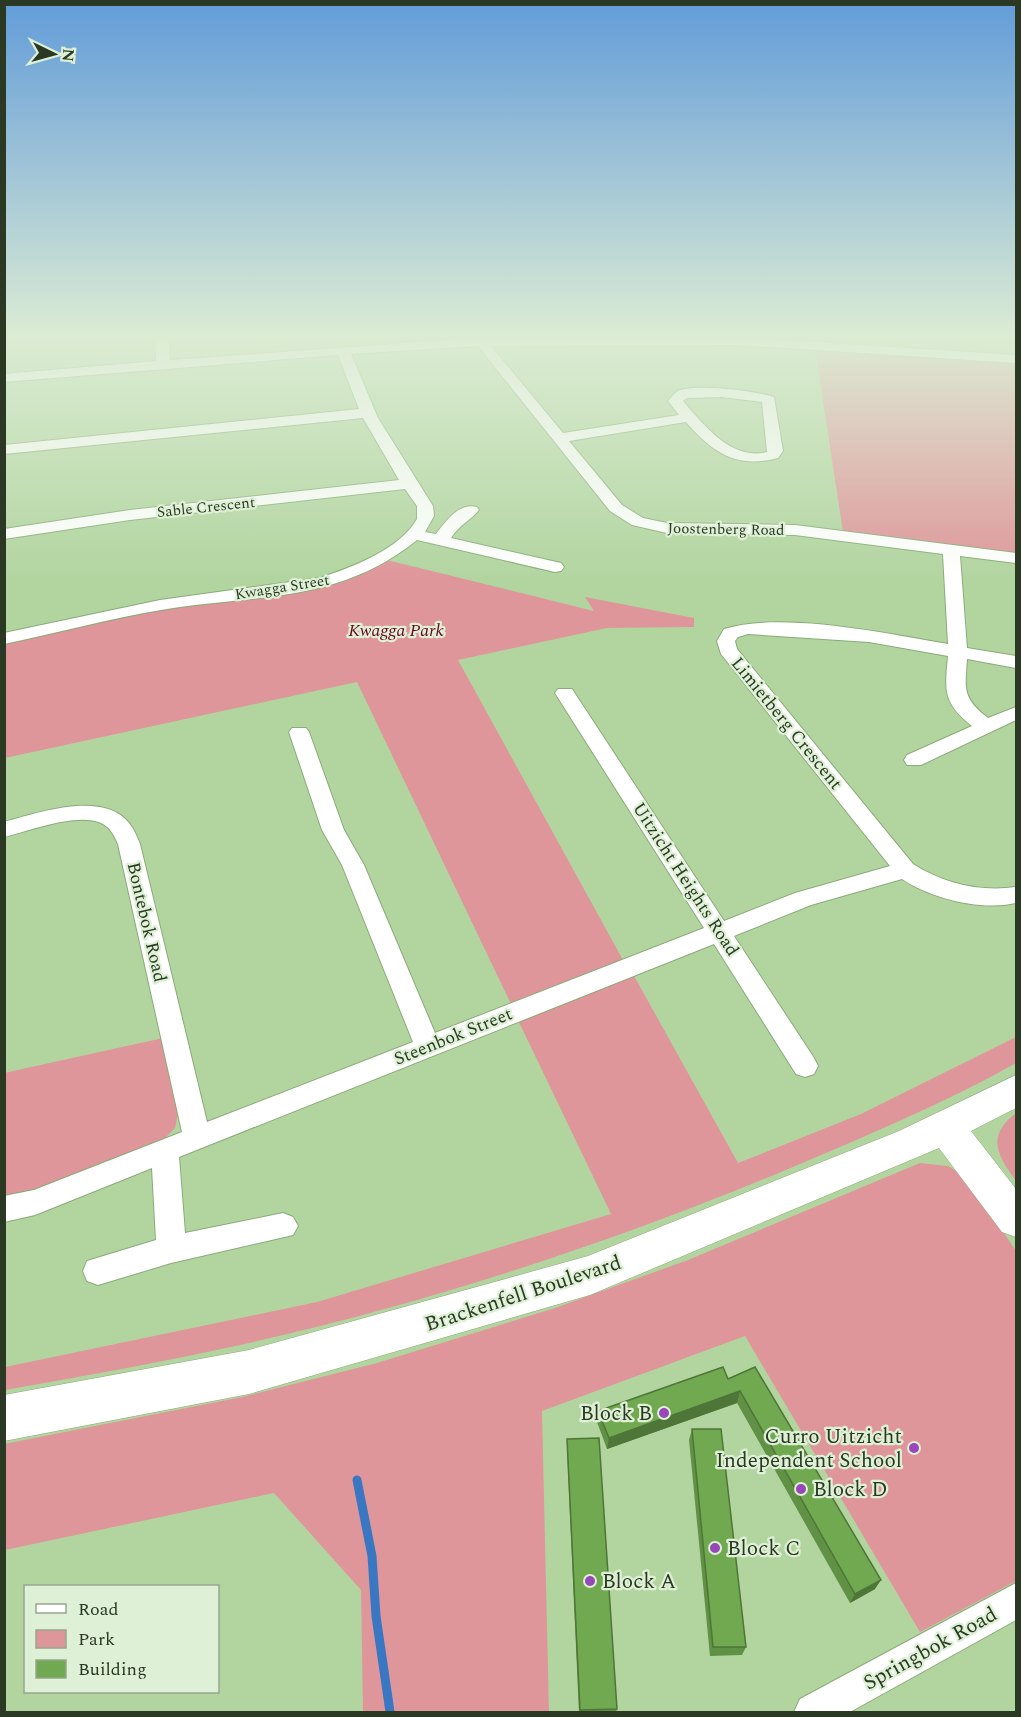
<svg xmlns="http://www.w3.org/2000/svg" width="1021" height="1717" viewBox="0 0 1021 1717" font-family="Spectral,serif">
  <rect width="100%" height="100%" fill="#b2d5a0"/>
  <path fill="#df969b" d="M815 348 1016 362V555L843 532Z
    M387 560 594 611 585 597 694 618V627L607 628 458 660 623 960 511 1004 357 682 5 758 4 643 138 614 357 575Z
    M633 974 738 1163 861 1114 1016 1037V1063C945 1103 868 1135 793 1167 612 1243 423 1305 231 1347 156 1363 80 1377 5 1390V1367L317 1302 611 1214 518 1020Z
    M163 1038 178 1114 175 1128 163 1140 40 1190 5 1199 4 1073Z
    M1016 1113V1181C997 1155 986 1136 1016 1113Z
    M920 1163 948 1166 961 1174 971 1184 1016 1251V1581L920 1632 745 1336 542 1411 549 1712H363L361 1590 274 1493 5 1550 4 1444 242 1397 377 1363 555 1308 688 1260Z"/>
  <g fill="none" stroke-linecap="round" stroke-linejoin="round">
    <path stroke="#3977c3" stroke-width="9" d="M357 1480 372 1556 376 1616 390 1712"/>
    <g stroke="#89ab78" stroke-width="2">
      <path id="street" d="M155 338H169L170 360 472 338H755L1016 355V363L737 345 491 346 563 433 679 415 668 401C671 398 674 393 678 391 694 383 757 391 774 397L783 451 778 458C737 469 713 453 686 422L569 441 622 505 643 518 667 523 795 525 1016 553V563L960 556 967 648 1016 656V668L967 659C965 689 962 698 988 718L1016 707V720L921 765H907L904 760 907 755 972 726C942 702 945 690 948 656L869 642 748 634 738 637 735 641 737 649 913 864C944 884 981 892 1016 887V903C981 911 932 899 902 879L811 905 734 936 814 1058 818 1066 814 1074 805 1077 796 1074 714 944 179 1157 185 1233 283 1213 293 1217 298 1226 293 1235 171 1263 98 1285 87 1281 83 1271 87 1261 156 1240 152 1168 35 1215 4 1222V1196L34 1190 182 1132 118 844C114 835 110 827 101 823 78 812 28 831 4 837V822C38 813 102 790 129 823 134 829 137 837 140 844L207 1122 413 1042 342 865 322 830 289 732 292 728H306L309 732 344 830 364 865 435 1033 704 928 555 693 558 689H572L724 921 795 893 890 866 721 654 717 641 724 629C782 611 888 634 948 644L943 554 795 535 667 533 632 525 610 511 478 346 351 354 378 418 433 506 434 516 425 532 436 534C445 522 459 502 477 507L479 510C470 521 459 525 451 538L561 563 564 567 561 571 555 572 417 540C338 604 255 594 161 610 108 619 57 633 4 644V633L160 600 320 578C352 567 399 550 417 519V506L405 489 130 520 4 539V529L130 510 399 480 363 418 4 454V445L359 409 338 355 4 382V374L156 361ZM722 397 762 402 767 452C731 461 703 424 683 401L687 398Z
        M1016 1583V1620L850 1712H794L800 1699Z"/>
    </g>
    <g stroke="#89ab78" stroke-width="1">
      <path id="secondary" d="M1016 1075V1108L971 1131 1016 1189V1237L1002 1232 939 1148 590 1295 249 1394 4 1441V1395L249 1350 588 1256 899 1131Z"/>
    </g>
    <use href="#street" fill="#fff" fill-rule="evenodd"/>
    <use href="#secondary" fill="#fff" fill-rule="evenodd"/>
  </g>
  <path fill="#609145" d="M755 1367 875 1589 850 1603 737 1403 607 1449 597 1422 598 1411 728 1379Z
    M692 1429 746 1647 742 1655 710 1656 689 1440Z
    M567 1439 617 1709 616 1713H579L567 1450Z"/>
  <path fill="#4e7638" d="M740 1391 737 1403 607 1449 609 1438Z
    M881 1580 875 1589 850 1603 855 1594Z"/>
  <path fill="#70a950" stroke="#4e7638" stroke-width="1.5" d="M723 1367 728 1379 755 1367 881 1580 855 1594 740 1391 609 1438 598 1411Z
    M692 1429H721L746 1647H713Z
    M599 1438 617 1709 580 1710 567 1439Z"/>
  <linearGradient id="sky" x2="0" y2="1"><stop stop-color="#629cd9"/><stop offset="0.58" stop-color="#dcecd4"/><stop offset="1" stop-color="#dcecd4" stop-opacity="0"/></linearGradient>
  <rect width="1021" height="579" fill="url(#sky)"/>
  <g fill="#9747b7" stroke="#def0d5" stroke-width="2">
    <circle cx="664" cy="1413" r="6"/>
    <circle cx="914" cy="1448" r="6"/>
    <circle cx="801" cy="1489" r="6"/>
    <circle cx="715" cy="1548" r="6"/>
    <circle cx="590" cy="1581" r="6"/>
  </g>
  <g text-anchor="middle" stroke-width="4.5" stroke-linejoin="round" paint-order="stroke">
    <g font-size="15" fill="#2b3924" stroke="#def0d5">
      <text transform="translate(206 507) rotate(-6)" y="5">Sable Crescent</text>
      <text transform="translate(726 529) rotate(1)" y="5">Joostenberg Road</text>
      <text transform="translate(282 587) rotate(-9)" y="5">Kwagga Street</text>
    </g>
    <g font-size="18" font-style="italic" fill="#6d0521" stroke="#def0d5">
      <text x="396" y="636">Kwagga Park</text>
    </g>
    <g font-size="18" fill="#2b3924" stroke="#def0d5">
      <text transform="translate(787 723) rotate(51)" y="6">Limietberg Crescent</text>
      <text transform="translate(686 879) rotate(57)" y="6">Uitzicht Heights Road</text>
      <text transform="translate(147 922) rotate(77)" y="6">Bontebok Road</text>
      <text transform="translate(453 1036) rotate(-22)" y="6">Steenbok Street</text>
    </g>
    <g font-size="21" fill="#2b3924" stroke="#def0d5">
      <text transform="translate(523 1293) rotate(-18)" y="7">Brackenfell Boulevard</text>
      <text transform="translate(930 1648) rotate(-29)" y="7">Springbok Road</text>
    </g>
    <g font-size="21" fill="#2b3924" stroke="#def0d5" text-anchor="start">
      <text x="652" y="1420" text-anchor="end">Block B</text>
      <text x="902" y="1443" text-anchor="end">Curro Uitzicht<tspan x="902" dy="24">Independent School</tspan></text>
      <text x="813" y="1496">Block D</text>
      <text x="727" y="1555">Block C</text>
      <text x="602" y="1588">Block A</text>
    </g>
  </g>
  <rect width="1021" height="1717" fill="none" stroke="#2b3924" stroke-width="12"/>
  <rect x="24" y="1585" width="195" height="108" fill="#def0d5" stroke="#96a78e" stroke-width="1.5"/>
  <rect x="36" y="1604" width="30" height="9" fill="#ffffff" stroke="#96a78e" stroke-width="1.5"/>
  <text x="78" y="1615" font-size="18" fill="#2b3924">Road</text>
  <rect x="36" y="1630" width="30" height="18" fill="#df969b" stroke="#96a78e" stroke-width="1.5"/>
  <text x="78" y="1645" font-size="18" fill="#2b3924">Park</text>
  <rect x="36" y="1660" width="30" height="18" fill="#70a950" stroke="#96a78e" stroke-width="1.5"/>
  <text x="78" y="1675" font-size="18" fill="#2b3924">Building</text>
  <g transform="translate(54 54) rotate(95)" stroke="#def0d5" stroke-width="4.5" paint-order="stroke">
  <path d="M0-4.5L10 22L0 15L-10 22Z" fill="#2b3924"/>
  <text y="-9" font-size="16" font-weight="bold" text-anchor="middle" fill="#2b3924">N</text>
  </g>
</svg>
